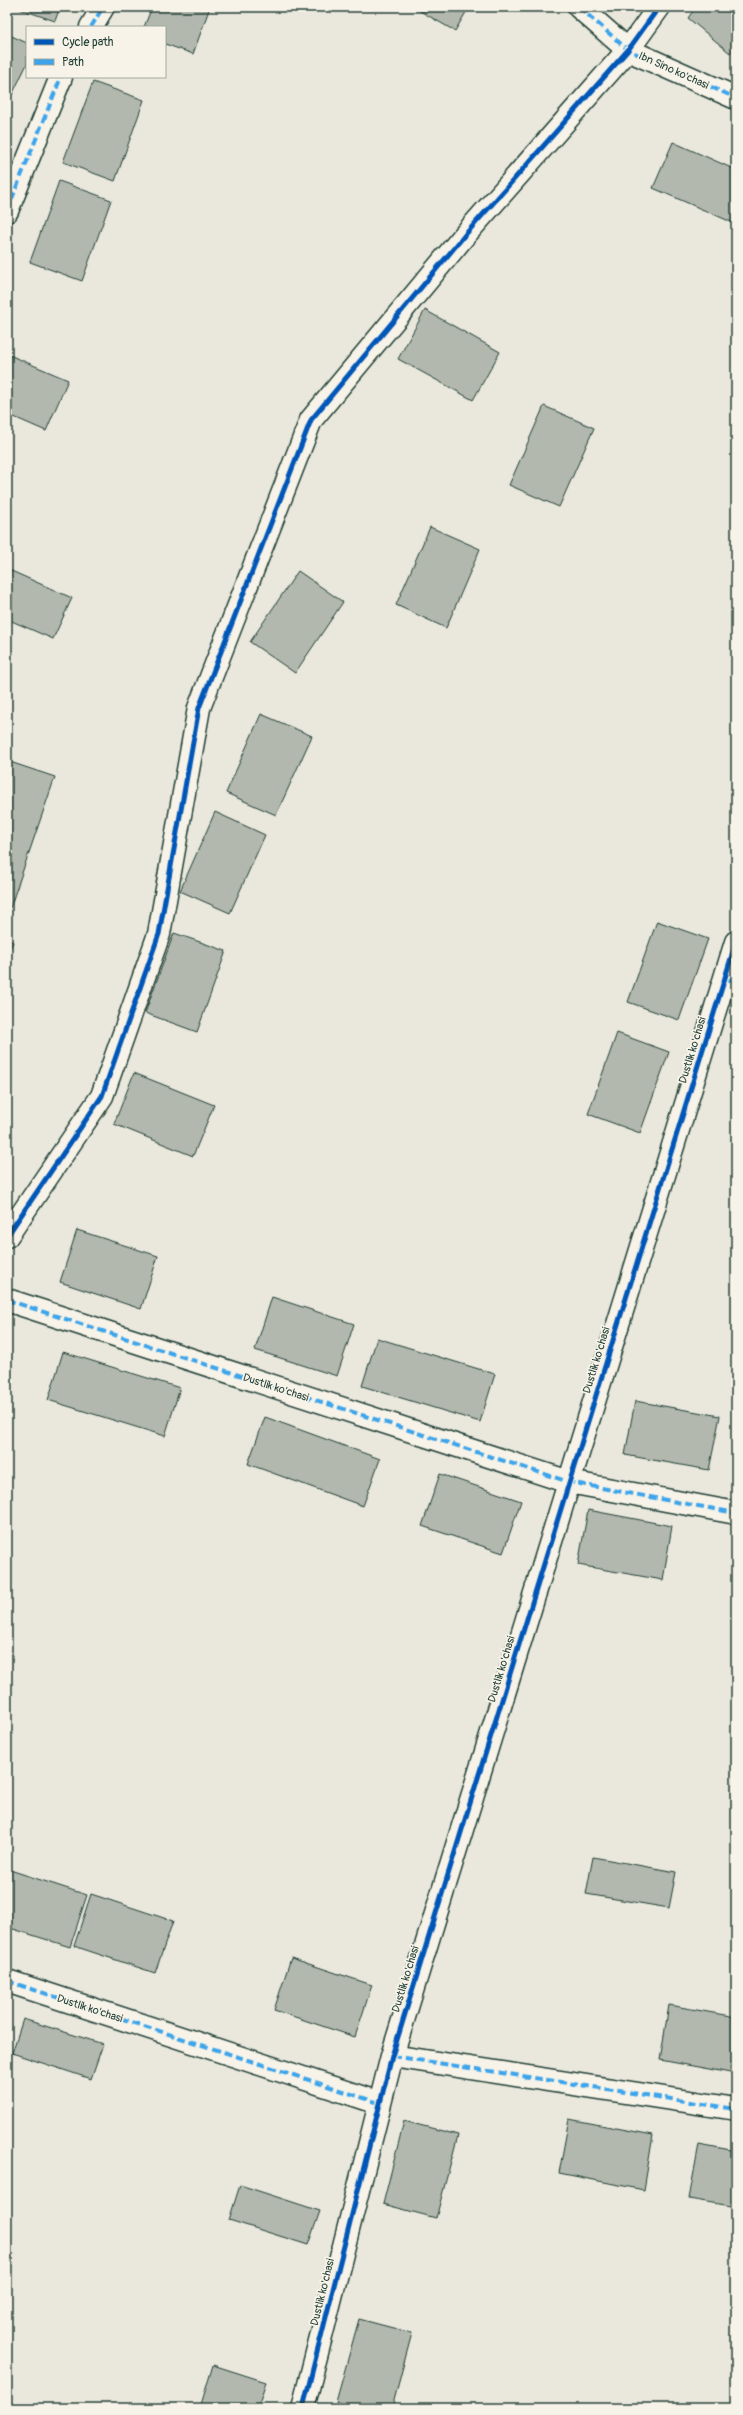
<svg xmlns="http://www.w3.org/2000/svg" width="743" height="2415" viewBox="0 0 743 2415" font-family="Pangolin,sans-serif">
  <rect width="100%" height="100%" fill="#eae8dd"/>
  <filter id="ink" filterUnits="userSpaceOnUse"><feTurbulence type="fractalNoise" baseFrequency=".025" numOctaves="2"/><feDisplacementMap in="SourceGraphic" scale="8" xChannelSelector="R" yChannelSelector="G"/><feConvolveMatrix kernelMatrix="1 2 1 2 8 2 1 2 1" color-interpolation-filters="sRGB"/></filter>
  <g filter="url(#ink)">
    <path fill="#b2b8ae" stroke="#1f3d34" d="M14 7H60L55 21Z
      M152 7H210L193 54 165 44V27H144Z
      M413 7H469L455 31Z
      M696 7H736V46L730 53 688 18Z
      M7 34 27 43V64L11 97 7 95Z
      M93 82 144 100 115 181 63 162Z
      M673 142 736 170V224L653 188Z
      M59 181 111 200 82 281 30 262Z
      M425 310 500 352 473 400 398 359Z
      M7 354 68 380 46 431 7 414Z
      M544 406 594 428 559 507 509 485Z
      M430 527 480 549 446 628 396 605Z
      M7 569 72 598 53 639 7 619Z
      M298 571 343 602 295 673 250 642Z
      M261 714 312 736 276 815 226 793Z
      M7 761 55 777 10 908 7 907Z
      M215 812 265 835 230 913 180 891Z
      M657 921 708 939 679 1020 628 1002Z
      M174 933 226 951 197 1032 145 1013Z
      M7 939 13 942 7 955Z
      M617 1033 669 1052 640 1133 588 1114Z
      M134 1073 214 1105 193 1156 114 1124Z
      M77 1230 158 1256 141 1309 60 1282Z
      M272 1297 354 1324 337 1376 255 1350Z
      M377 1338 495 1374 480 1422 362 1386Z
      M63 1352 180 1388 165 1436 48 1400Z
      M635 1401 720 1416 709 1470 625 1455Z
      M265 1417 380 1459 363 1506 248 1464Z
      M440 1474 521 1501 503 1553 422 1526Z
      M588 1510 672 1526 663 1580 578 1565Z
      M593 1857 676 1872 669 1908 586 1894Z
      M7 1869 87 1895 70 1947 7 1927Z
      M91 1894 173 1921 155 1973 74 1946Z
      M291 1958 372 1985 355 2037 274 2010Z
      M669 2005 736 2017V2074L660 2060Z
      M23 2019 103 2044 91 2079 12 2053Z
      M569 2119 653 2135 644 2190 559 2173Z
      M404 2121 458 2135 436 2218 383 2204Z
      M699 2144 736 2151V2207L689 2199Z
      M240 2185 320 2211 308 2245 229 2220Z
      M359 2319 412 2333 392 2408H360L336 2402Z
      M213 2365 266 2382 258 2408H200Z"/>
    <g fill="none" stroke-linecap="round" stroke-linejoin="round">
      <g stroke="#1f3d34" stroke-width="25">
        <path id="minor" d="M579 7 628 50 736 98
          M91 27 103 7
          M7 211 61 77
          M7 1236 102 1096 159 934 199 708 311 420 464 236 628 50 659 7
          M7 1300 569 1482 736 1513
          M7 1981 379 2103
          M392 2056 736 2109
          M303 2408 392 2056 736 942"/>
      </g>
      <use href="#minor" stroke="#f7f3e8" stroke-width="22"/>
      <path stroke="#3da4eb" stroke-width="4" stroke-dasharray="8 4" stroke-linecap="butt" d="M579 7 628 50 736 98
        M91 27 103 7
        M7 211 61 77
        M724 979 736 981
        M7 1300 569 1482 736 1513
        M7 1981 379 2103
        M392 2056 736 2109"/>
      <g stroke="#f7f3e8" stroke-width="8">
        <path id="cycleway" d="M7 1236 102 1096 159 934 199 708 311 420 464 236 628 50 659 7
          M303 2408 392 2056 736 942"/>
      </g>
      <use href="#cycleway" stroke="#0057b8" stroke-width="5"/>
    </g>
  </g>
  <g text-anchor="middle" stroke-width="3.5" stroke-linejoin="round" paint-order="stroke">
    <g font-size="11" fill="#1f3d34" stroke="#f7f3e8">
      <text transform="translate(674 70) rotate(24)" y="4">Ibn Sino ko'chasi</text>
      <text transform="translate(692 1050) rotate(-73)" y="4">Dustlik ko'chasi</text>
      <text transform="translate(596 1360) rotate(-73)" y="4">Dustlik ko'chasi</text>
      <text transform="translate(276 1387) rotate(18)" y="4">Dustlik ko'chasi</text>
      <text transform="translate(501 1669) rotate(-73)" y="4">Dustlik ko'chasi</text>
      <text transform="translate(405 1979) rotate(-73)" y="4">Dustlik ko'chasi</text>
      <text transform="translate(90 2008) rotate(18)" y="4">Dustlik ko'chasi</text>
      <text transform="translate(322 2292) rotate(-76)" y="4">Dustlik ko'chasi</text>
    </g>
  </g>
  <rect width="743" height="2415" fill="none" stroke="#f7f3e8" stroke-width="24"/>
  <rect x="12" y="12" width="719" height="2391" fill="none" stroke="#1f3d34" stroke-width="1.5" filter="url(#ink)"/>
  <rect x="26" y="26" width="140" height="52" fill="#f7f3e8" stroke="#a1aaa0"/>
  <rect x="34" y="39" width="20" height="6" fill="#0057b8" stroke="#a1aaa0"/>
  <text x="62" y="46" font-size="12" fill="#1f3d34">Cycle path</text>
  <rect x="34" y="59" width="20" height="6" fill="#3da4eb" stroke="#a1aaa0"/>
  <text x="62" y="66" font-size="12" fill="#1f3d34">Path</text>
</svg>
